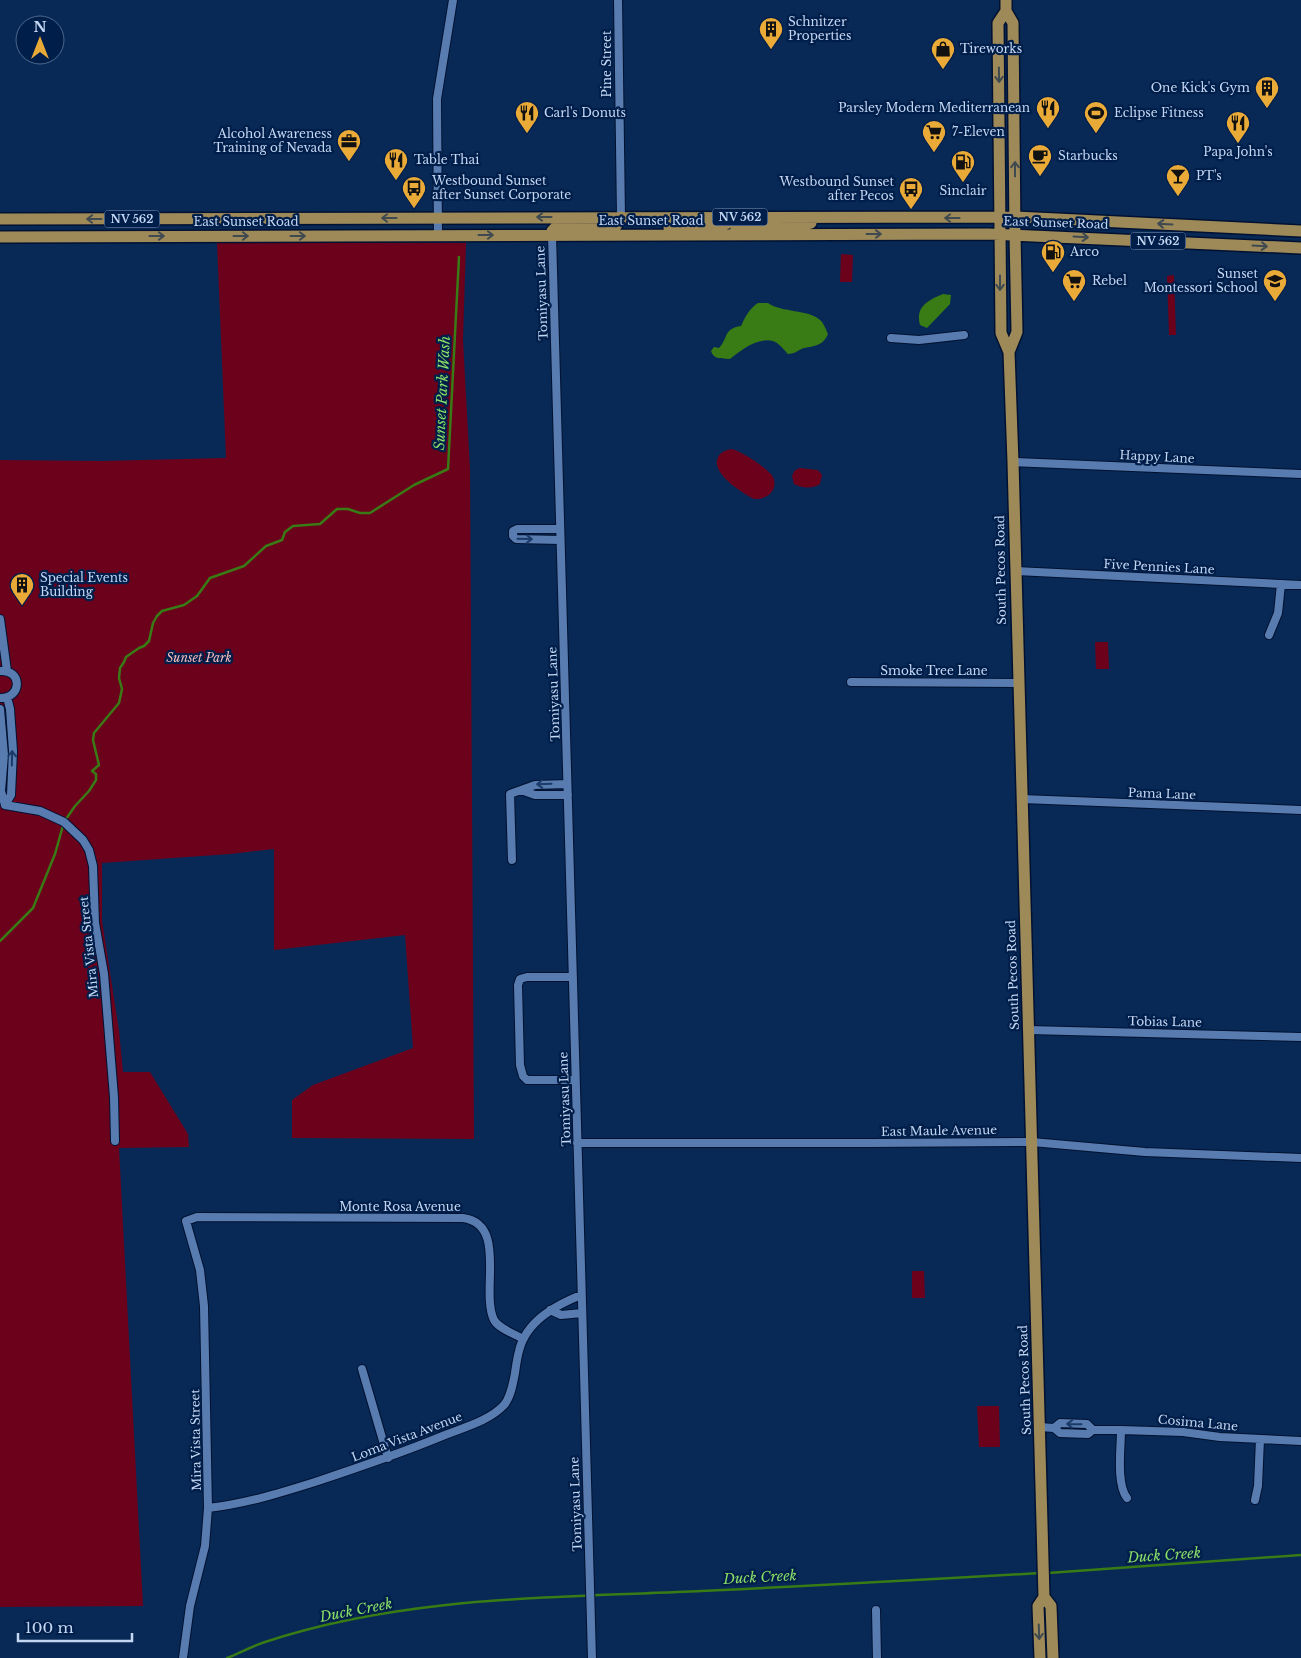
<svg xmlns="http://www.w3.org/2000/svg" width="1301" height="1658" viewBox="0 0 1301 1658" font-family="'Libre Baskerville',serif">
  <rect width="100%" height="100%" fill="#082955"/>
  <path fill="#6c011c" d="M217 243H466L463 340 470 469 474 1139 292 1138V1100L313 1085 413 1048 405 935 274 950V849L230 854 102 863V921L119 1031 123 1072H150L188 1134 189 1147 119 1148 143 1606 0 1607V460L101 461 226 458Z
    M841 254 853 255 852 282H840Z
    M1174 275 1176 335H1169L1167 276Z
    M731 449C740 450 769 469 773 477 779 491 766 500 754 499 742 493 710 473 718 457 721 452 726 450 731 449Z
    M800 468 818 470 822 475 820 484C813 489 801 488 794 484L792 476 795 470Z
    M1095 642H1108L1109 669H1096Z
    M912 1271H924L925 1298H912Z
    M977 1406H999L1000 1447H979Z"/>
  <path fill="#397b15" d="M943 294 951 295 950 304 927 328 920 325C915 307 928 300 943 294Z
    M758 303H768C782 313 808 309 820 320 824 323 826 330 828 334 823 346 814 346 804 348 798 350 795 354 788 354 784 350 779 343 773 341 758 337 741 350 730 359 721 358 714 360 711 351L714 347 719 348C729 337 723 329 741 326 745 317 750 308 758 303Z"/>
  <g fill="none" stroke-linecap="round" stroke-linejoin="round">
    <path stroke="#397b15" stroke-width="2.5" d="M0 941 33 908 55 854 64 822 75 806 89 791 96 780V774L92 771 99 765 93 740 94 733 119 703 122 689 119 678 120 668 124 662 126 657 139 648 144 646 149 641 153 623 157 616 162 611 184 605 197 596 210 578 244 566 266 546 282 540 285 532 293 526 320 524 337 509H348L360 513H370L414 485 448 469 459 257
      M1048 1573 1301 1555
      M227 1658C240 1653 252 1646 265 1642 398 1598 539 1598 677 1592 798 1587 919 1580 1040 1573"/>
    <g stroke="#001131" stroke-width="10">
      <path id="street" d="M618 0 621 217
        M438 235 437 99 453 0
        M552 235 592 1658
        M891 338 919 340 964 335
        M1013 462 1301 474
        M560 529H517L513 531V536L516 539 560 540
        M1015 571 1301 585
        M0 619 7 671
        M1269 635 1278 613 1281 584
        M0 671C23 669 22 699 0 698
        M851 682 1018 683
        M0 709 4 755 1 791 5 805
        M521 790 535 795H568
        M1022 799 1301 810
        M5 805 40 811 64 822 83 840 89 850 93 866 95 923 104 974 114 1097 115 1141
        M5 805 11 795 13 751 10 709 7 697
        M512 860 510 794 535 785 567 784
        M573 977H527L520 979 518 985 520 1065 523 1076 527 1080H575
        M1029 1030 1301 1037
        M577 1143H871L1032 1142 1145 1152 1301 1158
        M550 1310 561 1315 582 1313
        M362 1369 388 1458
        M1040 1427 1054 1428 1060 1423 1087 1424 1093 1430
        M1054 1428 1060 1433 1088 1434 1093 1430H1121L1183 1432 1220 1437 1301 1441
        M1121 1430C1121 1448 1116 1484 1127 1498
        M1255 1500 1258 1486 1260 1439
        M208 1508C245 1504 280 1493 315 1482 357 1468 399 1454 440 1437 461 1428 488 1422 504 1405 511 1397 513 1383 515 1373 516 1366 517 1358 519 1351 526 1321 556 1305 581 1295
        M876 1610 877 1658
        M183 1658 190 1606 205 1546 208 1508 204 1306 200 1270 186 1221 197 1217 463 1218C508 1224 480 1291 494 1320 499 1329 515 1334 523 1339"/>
    </g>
    <g stroke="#001131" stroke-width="14">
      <path id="primary" d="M1006 0V11L1013 23 1015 234 1017 332 1009 352
        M1006 11 998 23 1001 333 1009 352 1013 462 1044 1597 1038 1606 1040 1658
        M0 219 1015 217 1301 231
        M669 228 721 226 733 221V217
        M733 234C742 219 780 227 795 226 801 225 806 224 811 223
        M552 235V231L556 227 617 225 621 217
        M0 237 988 234 1301 248
        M1044 1597 1051 1606 1053 1658"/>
    </g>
    <use href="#street" stroke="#587caf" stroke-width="8"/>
    <use href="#primary" stroke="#9e8959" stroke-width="11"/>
  </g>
  <defs><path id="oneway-shaft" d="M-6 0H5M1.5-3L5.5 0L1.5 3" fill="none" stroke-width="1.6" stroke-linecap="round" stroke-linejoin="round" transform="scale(1.25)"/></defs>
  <g stroke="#3f4950">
    <use href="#oneway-shaft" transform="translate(999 75) rotate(89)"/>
    <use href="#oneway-shaft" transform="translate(1015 169) rotate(-90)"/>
    <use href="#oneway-shaft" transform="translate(544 217) rotate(180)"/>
    <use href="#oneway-shaft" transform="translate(389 218) rotate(180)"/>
    <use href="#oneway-shaft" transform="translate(952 218) rotate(-180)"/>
    <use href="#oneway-shaft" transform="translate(94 219) rotate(180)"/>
    <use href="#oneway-shaft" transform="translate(1165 224) rotate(-177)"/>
    <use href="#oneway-shaft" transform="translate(874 234)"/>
    <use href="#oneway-shaft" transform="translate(486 235)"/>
    <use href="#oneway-shaft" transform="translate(157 236)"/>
    <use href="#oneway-shaft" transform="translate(241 236)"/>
    <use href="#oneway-shaft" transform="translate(298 236)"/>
    <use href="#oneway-shaft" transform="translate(1081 237) rotate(3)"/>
    <use href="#oneway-shaft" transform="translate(1260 246) rotate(3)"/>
    <use href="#oneway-shaft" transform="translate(1000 283) rotate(90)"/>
    <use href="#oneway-shaft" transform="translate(1039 1632) rotate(88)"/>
  </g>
  <g stroke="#1a3a68">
    <use href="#oneway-shaft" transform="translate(525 539) rotate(1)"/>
    <use href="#oneway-shaft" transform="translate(12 758) rotate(-89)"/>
    <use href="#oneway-shaft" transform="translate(544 784) rotate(178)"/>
    <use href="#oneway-shaft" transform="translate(1074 1424) rotate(-179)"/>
  </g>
  <defs>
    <g id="building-pin" transform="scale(1.25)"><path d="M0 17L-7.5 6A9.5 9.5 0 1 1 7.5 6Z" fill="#eaaa38" stroke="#001e4a"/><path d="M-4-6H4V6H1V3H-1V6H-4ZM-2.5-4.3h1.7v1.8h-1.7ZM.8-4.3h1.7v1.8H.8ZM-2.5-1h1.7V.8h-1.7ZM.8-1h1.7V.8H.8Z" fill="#111"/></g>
    <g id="shop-pin" transform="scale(1.25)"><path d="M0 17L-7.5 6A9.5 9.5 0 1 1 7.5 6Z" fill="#eaaa38" stroke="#001e4a"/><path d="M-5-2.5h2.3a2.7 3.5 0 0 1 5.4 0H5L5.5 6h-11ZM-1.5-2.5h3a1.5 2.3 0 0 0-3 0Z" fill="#111"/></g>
    <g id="restaurant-pin" transform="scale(1.25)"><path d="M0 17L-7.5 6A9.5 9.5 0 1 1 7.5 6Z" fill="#eaaa38" stroke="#001e4a"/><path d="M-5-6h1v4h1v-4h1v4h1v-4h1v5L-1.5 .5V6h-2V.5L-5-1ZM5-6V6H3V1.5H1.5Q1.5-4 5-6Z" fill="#111"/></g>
    <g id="stadium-pin" transform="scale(1.25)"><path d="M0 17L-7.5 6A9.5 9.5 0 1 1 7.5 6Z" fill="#eaaa38" stroke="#001e4a"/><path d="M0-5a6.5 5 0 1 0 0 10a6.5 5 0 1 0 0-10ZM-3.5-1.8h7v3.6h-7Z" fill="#111"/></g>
    <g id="supermarket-pin" transform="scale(1.25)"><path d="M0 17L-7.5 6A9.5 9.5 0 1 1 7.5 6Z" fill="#eaaa38" stroke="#001e4a"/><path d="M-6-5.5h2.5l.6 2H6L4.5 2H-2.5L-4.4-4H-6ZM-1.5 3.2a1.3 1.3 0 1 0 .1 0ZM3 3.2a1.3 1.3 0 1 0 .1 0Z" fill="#111"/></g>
    <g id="office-pin" transform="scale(1.25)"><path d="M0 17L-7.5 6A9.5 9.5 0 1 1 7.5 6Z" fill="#eaaa38" stroke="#001e4a"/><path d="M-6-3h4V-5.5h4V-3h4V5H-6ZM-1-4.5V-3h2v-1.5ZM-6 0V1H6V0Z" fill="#111"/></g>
    <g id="cafe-pin" transform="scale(1.25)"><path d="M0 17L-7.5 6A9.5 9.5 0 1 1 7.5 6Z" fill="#eaaa38" stroke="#001e4a"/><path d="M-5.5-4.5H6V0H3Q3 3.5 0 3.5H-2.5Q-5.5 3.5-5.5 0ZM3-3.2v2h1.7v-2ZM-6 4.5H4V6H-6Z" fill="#111"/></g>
    <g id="fuel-pin" transform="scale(1.25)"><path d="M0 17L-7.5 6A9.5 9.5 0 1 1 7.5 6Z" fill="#eaaa38" stroke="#001e4a"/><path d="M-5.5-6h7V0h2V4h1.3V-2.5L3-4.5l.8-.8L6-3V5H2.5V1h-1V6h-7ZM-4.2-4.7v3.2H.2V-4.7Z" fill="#111"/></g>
    <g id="bar-pin" transform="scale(1.25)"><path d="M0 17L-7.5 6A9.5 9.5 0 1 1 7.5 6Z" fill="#eaaa38" stroke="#001e4a"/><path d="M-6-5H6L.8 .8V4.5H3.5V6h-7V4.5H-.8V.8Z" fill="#111"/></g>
    <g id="bus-pin" transform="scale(1.25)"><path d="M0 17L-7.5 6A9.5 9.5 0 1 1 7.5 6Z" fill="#eaaa38" stroke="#001e4a"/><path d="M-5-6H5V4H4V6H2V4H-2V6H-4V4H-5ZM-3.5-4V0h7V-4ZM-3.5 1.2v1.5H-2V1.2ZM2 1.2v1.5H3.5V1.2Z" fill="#111"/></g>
    <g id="school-pin" transform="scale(1.25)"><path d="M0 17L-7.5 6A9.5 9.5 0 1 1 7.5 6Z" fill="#eaaa38" stroke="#001e4a"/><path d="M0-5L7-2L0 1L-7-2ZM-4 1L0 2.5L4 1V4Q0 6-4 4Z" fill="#111"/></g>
  </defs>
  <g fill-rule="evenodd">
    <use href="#building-pin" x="771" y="29"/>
    <use href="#shop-pin" x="943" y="49"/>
    <use href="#building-pin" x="1267" y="88"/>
    <use href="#restaurant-pin" x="1048" y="108"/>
    <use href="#restaurant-pin" x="527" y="113"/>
    <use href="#stadium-pin" x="1096" y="113"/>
    <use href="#restaurant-pin" x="1238" y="123"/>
    <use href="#supermarket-pin" x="934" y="132"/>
    <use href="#office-pin" x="349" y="141"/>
    <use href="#cafe-pin" x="1040" y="156"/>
    <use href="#restaurant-pin" x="396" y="160"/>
    <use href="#fuel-pin" x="963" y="162"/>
    <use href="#bar-pin" x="1178" y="176"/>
    <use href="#bus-pin" x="414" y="188"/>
    <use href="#bus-pin" x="911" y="189"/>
    <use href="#fuel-pin" x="1053" y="252"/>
    <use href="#supermarket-pin" x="1074" y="281"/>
    <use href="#school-pin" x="1275" y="281"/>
    <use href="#building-pin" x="22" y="585"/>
  </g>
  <g text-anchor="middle" stroke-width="4.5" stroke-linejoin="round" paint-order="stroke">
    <g fill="#001e4a" stroke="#889fc0" stroke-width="1">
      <rect x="712.5" y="208.5" width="55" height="17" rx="4"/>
      <rect x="104.5" y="210.5" width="55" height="17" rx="4"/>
      <rect x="1130.5" y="232.5" width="55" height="17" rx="4"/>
    </g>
    <g font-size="11" font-weight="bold" fill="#c3d6f2">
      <text x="740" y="221">NV 562</text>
      <text x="132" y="223">NV 562</text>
      <text x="1158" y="245">NV 562</text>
    </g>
    <g font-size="12" fill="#c3d6f2" stroke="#001e4a" text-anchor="start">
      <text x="788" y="26">Schnitzer<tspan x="788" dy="14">Properties</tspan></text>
      <text x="960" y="53">Tireworks</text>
      <text x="1250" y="92" text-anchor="end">One Kick's Gym</text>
      <text x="1030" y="112" text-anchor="end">Parsley Modern Mediterranean</text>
      <text x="544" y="117">Carl's Donuts</text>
      <text x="1114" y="117">Eclipse Fitness</text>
      <text x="952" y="136">7-Eleven</text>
      <text x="332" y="138" text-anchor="end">Alcohol Awareness<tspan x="332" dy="14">Training of Nevada</tspan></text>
      <text x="1238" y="156" text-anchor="middle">Papa John's</text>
      <text x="1058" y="160">Starbucks</text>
      <text x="414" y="164">Table Thai</text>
      <text x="1196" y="180">PT's</text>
      <text x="432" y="185">Westbound Sunset<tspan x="432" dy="14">after Sunset Corporate</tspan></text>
      <text x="894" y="186" text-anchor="end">Westbound Sunset<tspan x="894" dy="14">after Pecos</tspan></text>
      <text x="963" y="195" text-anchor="middle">Sinclair</text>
      <text x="1070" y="256">Arco</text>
      <text x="1258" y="278" text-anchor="end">Sunset<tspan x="1258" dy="14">Montessori School</tspan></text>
      <text x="1092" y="285">Rebel</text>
      <text x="40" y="582">Special Events<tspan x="40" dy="14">Building</tspan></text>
    </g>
    <g font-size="12" fill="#c3d6f2" stroke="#001e4a">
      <text transform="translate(607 64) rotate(-90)" y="4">Pine Street</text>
      <text x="651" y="225">East Sunset Road</text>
      <text x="246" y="226">East Sunset Road</text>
      <text transform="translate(1056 223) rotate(2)" y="4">East Sunset Road</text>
      <text transform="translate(542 293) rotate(-92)" y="4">Tomiyasu Lane</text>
      <text transform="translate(1157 457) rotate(3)" y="4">Happy Lane</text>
      <text transform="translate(1159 567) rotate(3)" y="4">Five Pennies Lane</text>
      <text transform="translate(1001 570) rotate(-91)" y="4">South Pecos Road</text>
      <text x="934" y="675">Smoke Tree Lane</text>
      <text transform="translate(554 694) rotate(-92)" y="4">Tomiyasu Lane</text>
      <text transform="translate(1162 794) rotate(2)" y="4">Pama Lane</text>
      <text transform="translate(89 947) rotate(-96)" y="4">Mira Vista Street</text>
      <text transform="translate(1013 975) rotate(-92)" y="4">South Pecos Road</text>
      <text transform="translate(1165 1022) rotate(1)" y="4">Tobias Lane</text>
      <text transform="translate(565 1099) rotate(-92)" y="4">Tomiyasu Lane</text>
      <text transform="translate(939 1131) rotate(-1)" y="4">East Maule Avenue</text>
      <text x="400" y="1211">Monte Rosa Avenue</text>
      <text transform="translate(1025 1380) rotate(-92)" y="4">South Pecos Road</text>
      <text transform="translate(1198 1423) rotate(5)" y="4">Cosima Lane</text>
      <text transform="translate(407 1437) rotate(-21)" y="4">Loma Vista Avenue</text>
      <text transform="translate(196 1440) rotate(-91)" y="4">Mira Vista Street</text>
      <text transform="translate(576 1504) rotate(-92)" y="4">Tomiyasu Lane</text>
    </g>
    <g font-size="12" font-style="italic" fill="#f6b9ba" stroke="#001e4a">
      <text x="199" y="662">Sunset Park</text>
    </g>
    <g font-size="14" font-style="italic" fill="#8ae067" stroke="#001e4a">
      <text transform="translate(442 393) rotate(-87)" y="5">Sunset Park Wash</text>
      <text transform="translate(1164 1555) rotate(-4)" y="5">Duck Creek</text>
      <text transform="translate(760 1577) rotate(-3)" y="5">Duck Creek</text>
      <text transform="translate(356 1610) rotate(-11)" y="5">Duck Creek</text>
    </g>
  </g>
  <g transform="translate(40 40)"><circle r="24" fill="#001e4a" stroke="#4e688d"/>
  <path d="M0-4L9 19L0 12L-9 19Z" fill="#eaaa38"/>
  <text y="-8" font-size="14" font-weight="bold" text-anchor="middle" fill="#c3d6f2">N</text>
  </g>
  <path d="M18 1633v8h114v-8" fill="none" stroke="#c3d6f2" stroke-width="2.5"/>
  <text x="25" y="1633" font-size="15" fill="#c3d6f2" stroke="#001e4a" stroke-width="4" paint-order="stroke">100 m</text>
</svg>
